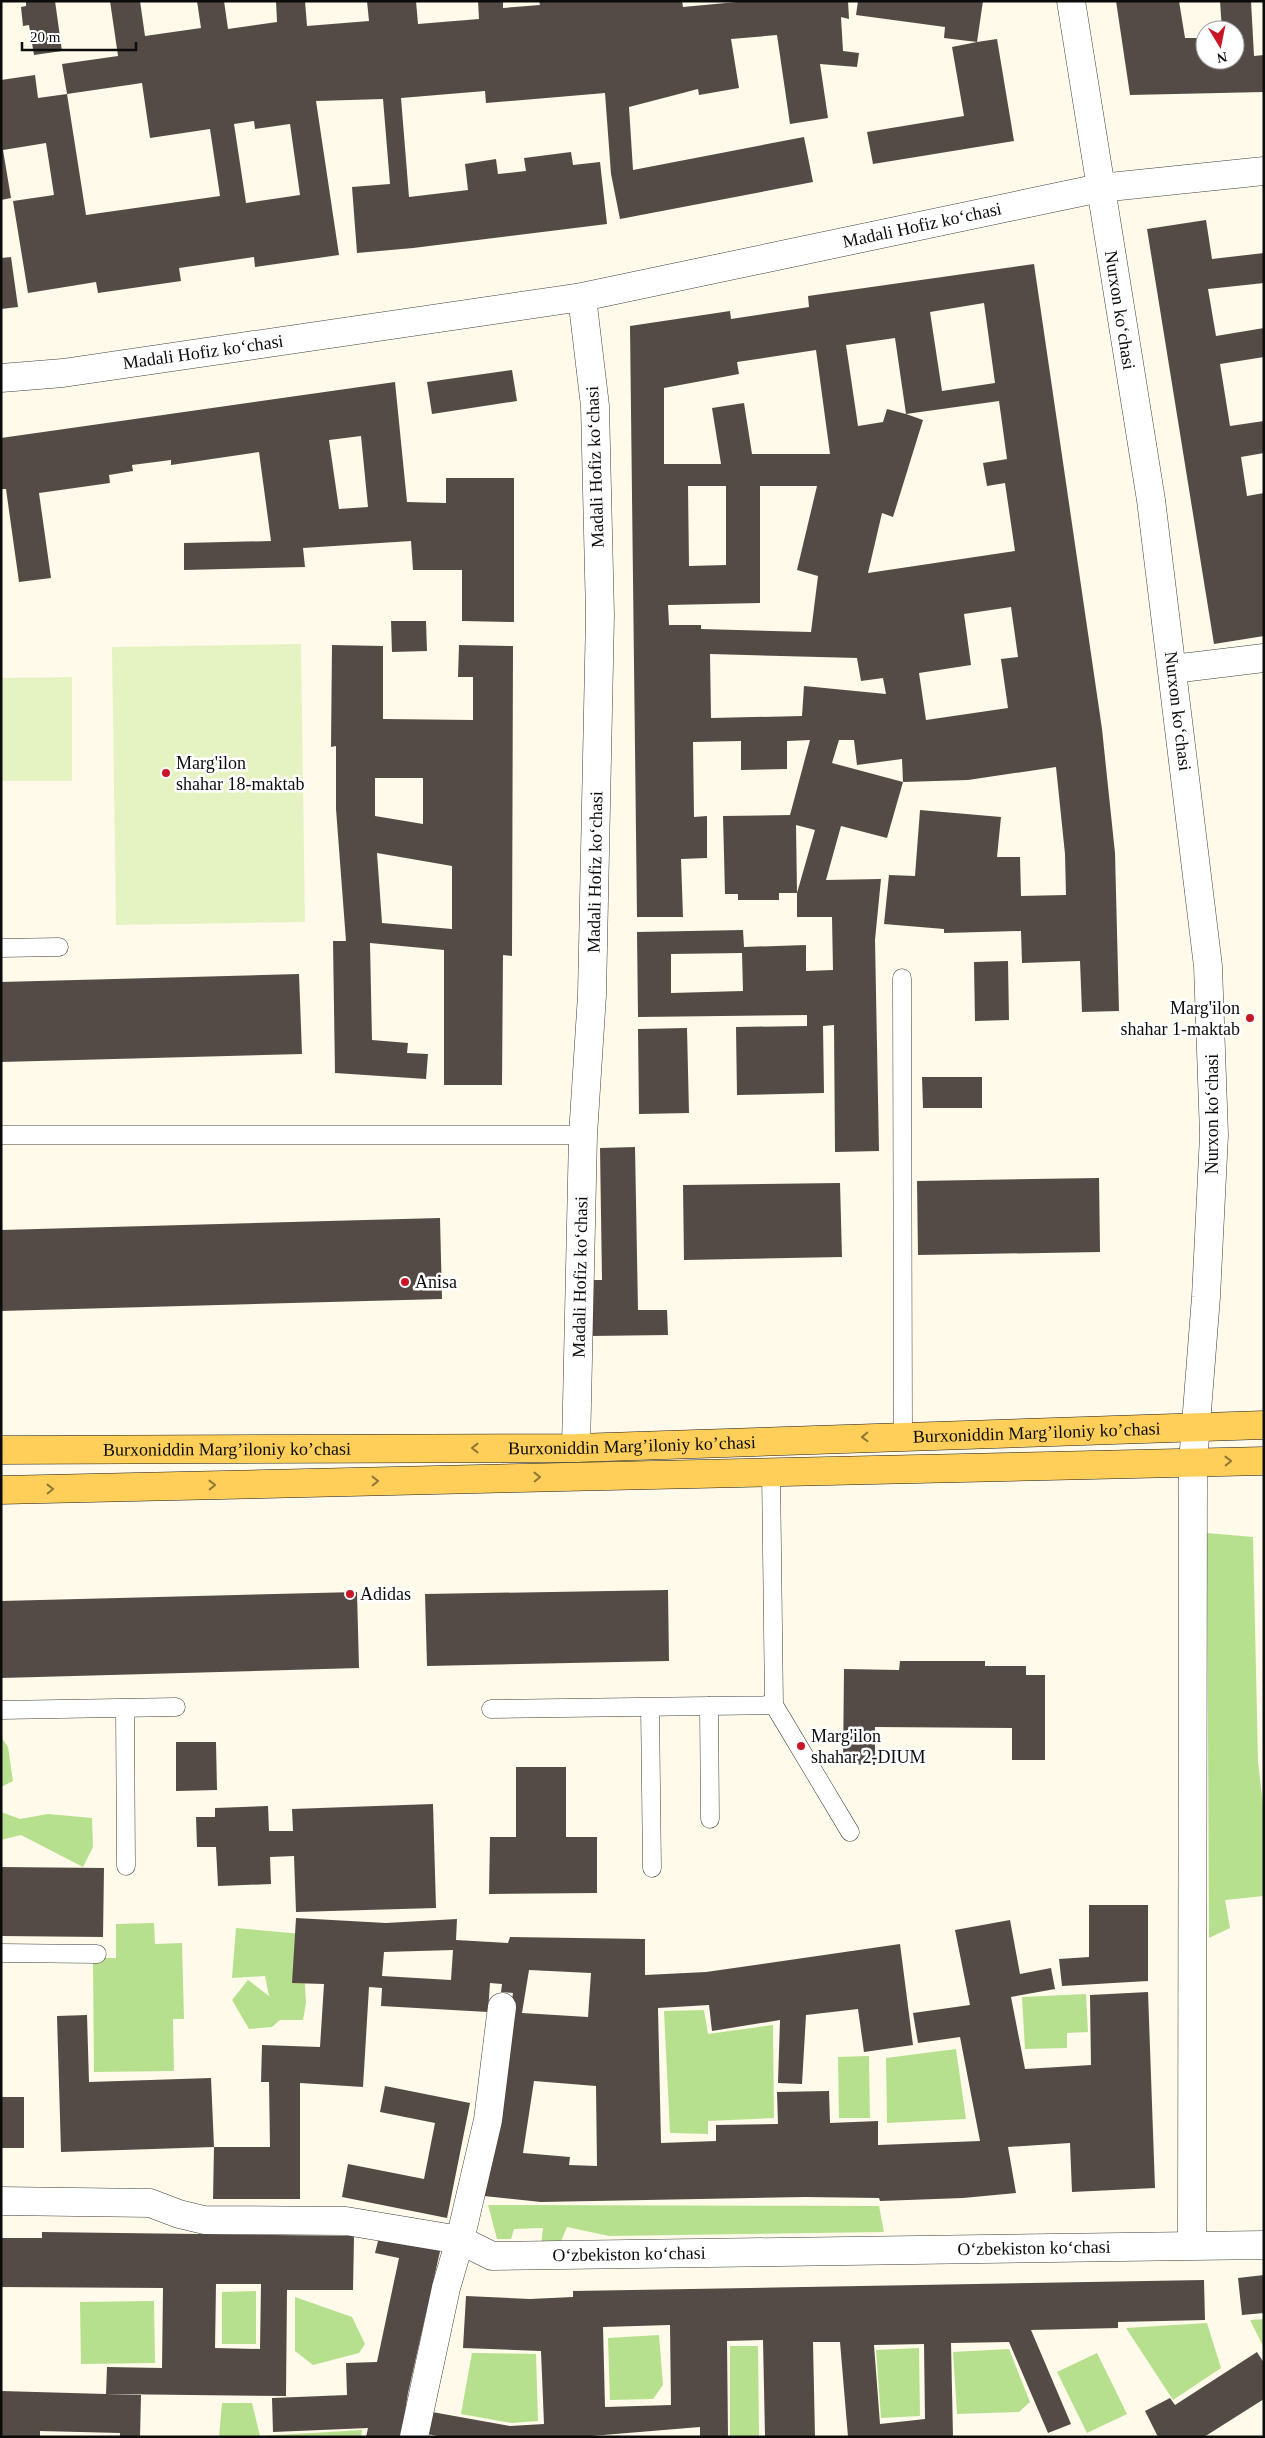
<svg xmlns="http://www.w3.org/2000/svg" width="1265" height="2438" viewBox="0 0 1265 2438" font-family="'Times New Roman',serif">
  <rect width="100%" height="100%" fill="#fffae9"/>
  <path fill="#b6e08d" d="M1207 1533 1253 1537 1258 1761 1264 1814V1896L1225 1900 1230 1928 1209 1938Z
    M1 1737 8 1747 13 1781 1 1787Z
    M1 1812 20 1819 48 1814 92 1818 93 1847 83 1867 21 1835 1 1840Z
    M154 1923 155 1944 182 1943 184 2019H173L174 2071 94 2072 93 1958H116V1924Z
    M236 1928 302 1934 306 2003 303 2020H280L272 2027 249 2029 232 2000 248 1980 269 1996 265 1976 232 1978Z
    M1086 1994 1088 2032 1067 2033V2048L1025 2049 1022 1997Z
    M704 2010 708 2034 773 2025 774 2118 708 2121V2134L670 2133 664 2011Z
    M956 2049 966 2119 887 2123 886 2058Z
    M869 2056 870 2118H839L838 2057Z
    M488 2205 879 2206 884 2232 609 2236 567 2227 561 2241 541 2247 543 2228 514 2229 511 2239H497Z
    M256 2291V2344H222V2292Z
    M295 2297 352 2317 365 2344 359 2353 313 2365 295 2351Z
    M154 2301 155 2363 81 2364 80 2302Z
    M1264 2319V2348L1250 2320Z
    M1207 2323 1221 2368 1173 2400 1126 2328Z
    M659 2335 663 2385 653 2399 610 2400 608 2338Z
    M730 2346H758L759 2437H730Z
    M919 2348 920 2416 881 2418 876 2350Z
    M1009 2349 1030 2402 1019 2412 957 2414 953 2352Z
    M472 2353 536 2354 538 2421 512 2423 461 2414Z
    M1097 2353 1127 2414 1087 2433 1057 2372Z
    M222 2403H252L260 2436 362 2430 361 2437H219Z"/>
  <path fill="#e5f3c2" d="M301 644 305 922 116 925 112 647Z
    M72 677V781H1V678Z"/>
  <path fill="#554b46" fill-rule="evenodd" d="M26 1H55L62 51 34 55 29 25 23 26 21 7 26 6Z
    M110 1H140L145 36 201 28 197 1H224L228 29 277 22 276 1H305L307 26 369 21 367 1H416L418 24 479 19 478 1H503V8L540 5 539 1H682L683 7 747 1H848L849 19 841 17 843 51 859 53 857 67 820 64 828 118 790 124 777 35 731 39 739 88 699 95 698 89 629 107 633 170 804 137 813 182 620 219 611 174 605 93 486 103 485 91 401 98 409 197 468 190 465 164 496 159 498 174 526 171 524 158 571 152 573 165 600 162 607 224 413 248 357 253 352 187 390 184 383 99 316 101 339 255 255 267 254 257 179 268 181 281 98 293 96 282 28 293 13 201 54 195 46 143 3 150 11 198 1 200V80L35 75 38 98 67 94 86 215 220 196 210 129 150 138 142 83 67 94 62 64 118 56ZM254 121 255 129 290 124 300 195 246 203 234 124Z
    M858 1H983L977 42 997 39 1014 141 873 164 867 132 964 116 952 47 977 42 944 38 945 27 856 15Z
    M1116 1H1179L1185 38H1205V60H1235V30H1222L1220 1H1251L1254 56 1264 55V92L1130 95Z
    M1206 220 1212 259 1264 253V283L1208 289 1216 336 1264 328V357L1220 364 1230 426 1264 421V453L1241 457 1247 496 1264 493V636L1214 644 1147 229Z
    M11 257 18 307 1 309V258Z
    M1034 264 1102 729 1115 853 1119 1011 1082 1012 1080 961 1022 963 1021 931 944 933V929L884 924 889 875 915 876 920 810 1001 817 997 857H1020L1021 896 1066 895 1065 854 1056 767 968 780 903 782 887 838 841 826 826 880 881 879 875 940 879 1151 835 1152 834 1025 823 1026 824 1093 737 1095 736 1027 807 1026V1015L638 1017 637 932 743 930 744 947 806 945V971L833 970 832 917H797V893L815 830 796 825 797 893H779V900H738V894H725L723 816 790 815 810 740 787 741V769L741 770V741L693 742 694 817 707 816V858L681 859 683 917H637L630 326 730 311 731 319 809 307 808 296ZM984 303 995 383 942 391 930 312ZM895 338 906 414 887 409 883 422 858 426 846 345ZM816 350 830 454H752L744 403 712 408 721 464H664V388L739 374 737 362ZM999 401 1007 459 983 463 987 486 1005 483 1015 551 868 573 882 513 893 517 923 420 906 414ZM688 486H726V565L689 566ZM760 486H817L797 570 818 576 811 632 701 629V625H669L668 605 760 603ZM1011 607 1018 657 1001 659 1008 708 926 720 919 673 971 665 964 614ZM710 654 857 658 861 681 883 678 886 694 804 686 802 716 711 718ZM839 740H854L857 765 902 759 903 782 832 763ZM742 953 743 991 671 993V954Z
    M512 370 517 401 432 414 427 382Z
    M395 382 407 502 446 503V478H514V622L462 621V570H413L411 541 303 548 305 567 184 570V543L271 541 259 452 171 465V460L132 465 133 471 109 475 110 483 39 493 51 578 19 582 6 489H1V438ZM361 436 368 507 339 509 329 440Z
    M391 621H426L427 651 392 652Z
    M332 645 383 646V719L473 720V677H458L459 645 513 646 512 956 503 955 502 1085H444V950L370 943 372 1040 408 1043 407 1053 428 1054 426 1079 335 1073 333 941H346L336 809V746L331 747ZM375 778H423V824L375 816ZM377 853 452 866V929L382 923Z
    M1008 961 1009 1020 975 1021 974 962Z
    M299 974 302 1054 1 1062V982Z
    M687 1028 689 1113 639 1114 638 1029Z
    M922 1077H982V1108H923Z
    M635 1147 638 1310H667L668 1335 590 1336V1280H602L600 1148Z
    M1099 1178 1100 1252 918 1255 917 1181Z
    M840 1183 842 1257 684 1260 683 1185Z
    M440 1218 442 1299 1 1311V1230Z
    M668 1590 669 1661 427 1666 425 1594Z
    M357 1592 359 1668 1 1678V1601Z
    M900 1661H985V1666H1026V1675H1045V1760H1012V1728L875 1727V1765L843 1764 844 1669 899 1670Z
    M176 1742H216L217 1790 176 1791Z
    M516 1767H566V1837H597V1893L489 1894 490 1837H516Z
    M433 1804 436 1908 296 1912 294 1856 270 1857 271 1884 218 1886 216 1847H197L196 1817H215V1808L268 1806 269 1831H293L292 1809Z
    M1 1867 104 1868 103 1937 1 1936Z
    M1089 1905H1148V1981L1062 1986 1059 1959 1089 1957Z
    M296 1918 386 1923 457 1919 456 1940 508 1943 510 1937 645 1939V1975L706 1972 900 1944 913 2045 864 2052 858 2009 806 2015 802 2084 778 2083 780 2020 712 2031 709 2005 658 2008 661 2143 716 2141V2125L778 2124 777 2092 829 2091 830 2123 878 2121V2145L980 2141 960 2037 918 2043 913 2013 970 2005 955 1930 1010 1920 1020 1974 1051 1968 1055 1989 1011 1997 1025 2069 1091 2065 1090 1995 1148 1992 1155 2188 1072 2192 1070 2143 1008 2147 1016 2193 963 2198 880 2201 879 2198 805 2197 541 2202 484 2196 513 1993 501 1992 502 1984 490 1983 488 2012 381 2006 382 1988 369 1987 363 2087 300 2083V2199H213L214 2147H270L269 2082H261L262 2045 320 2047 324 1984 292 1983ZM453 1950 451 1980 382 1976 384 1952ZM529 1970 591 1973 588 2017 522 2013ZM534 2081 596 2086 597 2166 569 2165 570 2157 523 2153Z
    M87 2015 89 2082 211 2078 214 2147 61 2152 57 2016Z
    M385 2086 470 2103 447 2218 342 2197 348 2164 424 2179 435 2123 380 2112Z
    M1 2097H24V2148H1Z
    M42 2232 354 2236 353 2290H287L286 2396 106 2394 107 2367 162 2368 163 2288 1 2287V2238H42ZM216 2284H261L260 2349 215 2348Z
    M380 2233 441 2247 408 2393 401 2437H366L368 2428 273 2432 272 2398 347 2395 346 2363 377 2362 399 2258 375 2253Z
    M1264 2275V2313L1242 2315 1238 2278Z
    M1204 2280 1205 2320 1118 2322V2328L1031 2330 1071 2424 1048 2433 1009 2342 951 2343 953 2437H848L840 2342H813L815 2437 765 2436 763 2340 727 2341 728 2437H700V2427L579 2437H443L427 2434 432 2412 510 2426 544 2424 541 2351 463 2348 466 2296 530 2299 573 2297V2291ZM670 2325 671 2405 605 2407 603 2327ZM924 2344 925 2419 880 2424 874 2345Z
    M1257 2352 1264 2363V2399L1204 2437H1158L1145 2411 1170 2398 1175 2405Z
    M1 2391 141 2395 140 2437H120V2433L40 2431V2437H1Z"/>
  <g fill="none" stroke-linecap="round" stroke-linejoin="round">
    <g stroke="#3e3e3e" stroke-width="19">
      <path id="lane" d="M1 948 59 947
        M902 978 903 1436
        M1 1135H583
        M774 1705 850 1832
        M709 1706 710 1819
        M650 1707 652 1868
        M125 1708 126 1866
        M491 1709 774 1705 771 1472
        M1 1710 176 1707
        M1 1953 97 1954"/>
    </g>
    <g stroke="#3e3e3e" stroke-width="29">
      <path id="street" d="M1071 1 1151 500 1208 966 1214 1135 1206 1297 1193 1462 1192 2246
        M1 378 63 373 582 297 1100 188 1264 171
        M1173 669 1264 658
        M576 1448 583 1135 592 995 600 615 595 406 582 297
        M1 2201 150 2203 179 2214 204 2220 346 2221 460 2240 492 2256 1264 2245
        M414 2437 446 2288 460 2240 488 2120 502 2007"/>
    </g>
    <g stroke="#1c1c1c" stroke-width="29">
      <g id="primary">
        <path id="s1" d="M1 1450 576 1448 1264 1425"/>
        <path d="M1 1490 1264 1461"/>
      </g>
    </g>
    <use href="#lane" stroke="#fff" stroke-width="18"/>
    <use href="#street" stroke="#fff" stroke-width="28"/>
    <use href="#primary" stroke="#ffcf59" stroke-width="28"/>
  </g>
  <defs><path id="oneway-chevron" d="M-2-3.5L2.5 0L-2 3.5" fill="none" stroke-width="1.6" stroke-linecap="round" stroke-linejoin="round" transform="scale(1.25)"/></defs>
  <g stroke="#917736">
    <use href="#oneway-chevron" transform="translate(865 1437) rotate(178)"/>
    <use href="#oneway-chevron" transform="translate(475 1448) rotate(180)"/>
    <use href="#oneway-chevron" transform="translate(1228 1461) rotate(-1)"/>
    <use href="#oneway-chevron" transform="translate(537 1477) rotate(-1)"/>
    <use href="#oneway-chevron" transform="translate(375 1481) rotate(-1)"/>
    <use href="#oneway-chevron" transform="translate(212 1485) rotate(-1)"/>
    <use href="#oneway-chevron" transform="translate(50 1489) rotate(-1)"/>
  </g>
  <g fill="#c81627" stroke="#fff" stroke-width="2">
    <circle cx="166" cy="773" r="5"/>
    <circle cx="1250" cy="1018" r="5"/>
    <circle cx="405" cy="1282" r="5"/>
    <circle cx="350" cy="1594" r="5"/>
    <circle cx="801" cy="1746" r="5"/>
  </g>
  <g text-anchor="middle" stroke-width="5" stroke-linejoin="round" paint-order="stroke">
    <g font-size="18" fill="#0b0b0b" stroke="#fff">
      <text transform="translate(922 225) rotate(-12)" y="6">Madali Hofiz koʻchasi</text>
      <text transform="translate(1120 310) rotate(81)" y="6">Nurxon koʻchasi</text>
      <text transform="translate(203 352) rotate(-8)" y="6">Madali Hofiz koʻchasi</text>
      <text transform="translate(595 467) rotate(-92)" y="6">Madali Hofiz koʻchasi</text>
      <text transform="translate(1178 711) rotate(83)" y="6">Nurxon koʻchasi</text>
      <text transform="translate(595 872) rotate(-89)" y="6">Madali Hofiz koʻchasi</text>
      <text transform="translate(1212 1114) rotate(-90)" y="6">Nurxon koʻchasi</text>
      <text transform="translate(580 1277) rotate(-89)" y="6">Madali Hofiz koʻchasi</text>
      <text dy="6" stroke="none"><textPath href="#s1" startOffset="1036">Burxoniddin Marg’iloniy ko’chasi</textPath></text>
      <text dy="6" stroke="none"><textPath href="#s1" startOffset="631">Burxoniddin Marg’iloniy ko’chasi</textPath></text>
      <text dy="6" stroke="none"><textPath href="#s1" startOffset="226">Burxoniddin Marg’iloniy ko’chasi</textPath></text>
      <text transform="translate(1034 2248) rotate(-1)" y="6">Oʻzbekiston koʻchasi</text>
      <text transform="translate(629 2254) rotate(-1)" y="6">Oʻzbekiston koʻchasi</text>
    </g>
    <g font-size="18" fill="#0b0b0b" stroke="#fff" text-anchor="start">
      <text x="176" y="769">Marg'ilon<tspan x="176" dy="21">shahar 18-maktab</tspan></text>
      <text x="1240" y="1014" text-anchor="end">Marg'ilon<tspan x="1240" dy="21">shahar 1-maktab</tspan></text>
      <text x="415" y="1288">Anisa</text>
      <text x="360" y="1600">Adidas</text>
      <text x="811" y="1742">Marg'ilon<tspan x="811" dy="21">shahar 2-DIUM</tspan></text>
    </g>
  </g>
  <rect width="1265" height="2438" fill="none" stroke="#0b0b0b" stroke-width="5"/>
  <g transform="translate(1220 45) rotate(170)"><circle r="24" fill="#ffffff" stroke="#9d9d9d"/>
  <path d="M0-4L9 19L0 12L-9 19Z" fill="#c81627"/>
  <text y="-8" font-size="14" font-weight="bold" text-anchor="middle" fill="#0b0b0b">N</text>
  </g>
  <path d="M22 42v8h114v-8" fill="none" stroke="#0b0b0b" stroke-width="2.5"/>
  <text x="30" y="42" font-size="15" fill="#0b0b0b" stroke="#ffffff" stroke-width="4" paint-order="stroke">20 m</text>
</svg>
